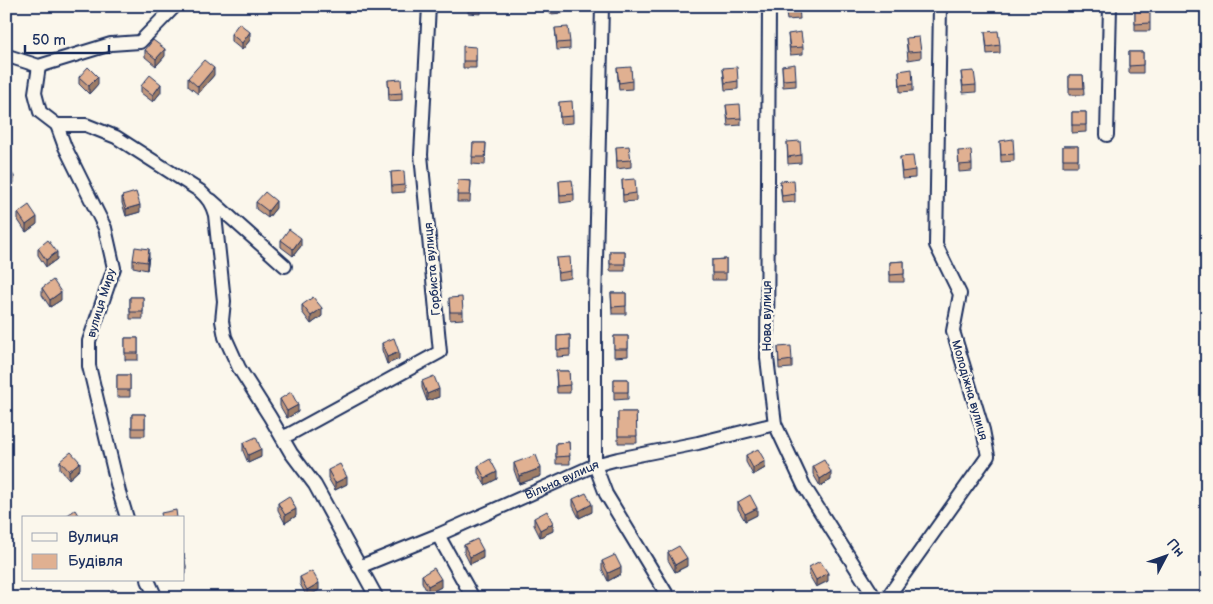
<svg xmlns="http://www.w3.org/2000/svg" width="1213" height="604" viewBox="0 0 1213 604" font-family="'Balsamiq Sans',sans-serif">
  <rect width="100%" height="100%" fill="#fbf7ec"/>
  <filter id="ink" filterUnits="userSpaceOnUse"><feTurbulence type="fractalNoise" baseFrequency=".02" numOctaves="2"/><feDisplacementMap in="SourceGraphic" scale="10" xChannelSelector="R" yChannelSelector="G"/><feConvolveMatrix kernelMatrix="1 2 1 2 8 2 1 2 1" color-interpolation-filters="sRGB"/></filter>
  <g filter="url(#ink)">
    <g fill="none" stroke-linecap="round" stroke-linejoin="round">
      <g stroke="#1b2f5e" stroke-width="16">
        <g id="minor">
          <path d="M602 6 595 303V465L606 494 669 598"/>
          <path d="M769 6 767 358 775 424 804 486 875 598"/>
          <path d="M6 58 11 57 39 66 111 44 140 42 175 6"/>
          <path d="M39 66 35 93 40 112 57 125H86L116 137 200 191C208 198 212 204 215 215L224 301 222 321 225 337 239 368 270 417 291 453 315 485 377 598"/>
          <path d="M57 125 65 147 105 228 114 268 89 341V366L119 492 127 518"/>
          <path d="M1107 135 1110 6"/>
          <path d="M211 200 285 266"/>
          <path d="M282 437 290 434 440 352 421 155 429 6"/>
          <path d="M438 535 473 598"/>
          <path id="s1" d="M359 567 438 535 595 465 618 459 698 443 775 424"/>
          <path d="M148 580 156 598"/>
          <path d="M887 598 988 456 983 430 953 331 960 294 936 245 940 6"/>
        </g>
      </g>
      <use href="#minor" stroke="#fbf7ec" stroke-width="12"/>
    </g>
    <path fill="#c1977d" stroke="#1b2f5e" d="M468 6H481V14L468 13Z
      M549 6H563V13L550 14Z
      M785 6H799L800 19 787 20Z
      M903 6H916V8L903 10Z
      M1135 10 1150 23V31H1135Z
      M555 28 570 42V49L557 50Z
      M985 32 1000 45V53L987 54Z
      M231 34 250 40 242 50 231 41Z
      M788 34 803 47V54L790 55Z
      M906 38 921 51V58L908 60Z
      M476 47V68H463V61Z
      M145 50 165 56 156 66 145 57Z
      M1129 52H1143V73H1129Z
      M782 66 796 79V86L783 87Z
      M617 68 632 81V89L619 90Z
      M723 68 738 81V89L725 90Z
      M899 71 913 84V91L900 92Z
      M961 72 976 85V92L963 93Z
      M214 75 198 94 188 86V78Z
      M1069 75H1083L1084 95H1069Z
      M79 77 98 84 89 94 79 84Z
      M388 80 402 93V100L389 101Z
      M141 86 161 92 153 102 141 93Z
      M559 102 573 116V123L560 124Z
      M726 105 741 118V125L728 126Z
      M1072 112H1086V132L1072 133Z
      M1000 141 1014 154V161L1001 162Z
      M787 142 801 155V163L788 164Z
      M473 143H486L485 165 472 164Z
      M1063 146H1078V166H1063Z
      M616 147 631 160V167L617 169Z
      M958 151 972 164V171L959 172Z
      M900 157 915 170V178L902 179Z
      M391 172 405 185V192L392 193Z
      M458 180 471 181 470 202H457Z
      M622 180 636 193V201L623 202Z
      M559 181 574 194V201L560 203Z
      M780 181 795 194V202L782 203Z
      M122 196 140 212 126 216 122 203Z
      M256 202 276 208 268 218 256 209Z
      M18 213 37 224 26 232 18 220Z
      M281 240 301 246 293 256 281 247Z
      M38 248 57 259 46 267 38 255Z
      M610 251H625V271H610Z
      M149 256 147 270 133 267V260Z
      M556 258 571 271V278L558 280Z
      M726 259V280H712V260Z
      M904 261V282H890V262Z
      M42 288 61 300 50 307 42 295Z
      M611 293H626V314H612Z
      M130 297H143V319H130Z
      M449 298 463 312V319L450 320Z
      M302 305 322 316 311 324 302 312Z
      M570 335V356L557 357V336Z
      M614 336H628V356L614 357Z
      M125 338H138V360H125Z
      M382 343 399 359 387 364 382 350Z
      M778 347 792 360V368L779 369Z
      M556 371H569L570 393H557Z
      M117 375H130V397H117Z
      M614 379H628V399L614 400Z
      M422 381 439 397 427 401 422 388Z
      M280 399 298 412 287 418 280 406Z
      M618 412H636L637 443H618Z
      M132 414H145V436H132Z
      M569 442 570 464H556V443Z
      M243 443 261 457 248 463 243 451Z
      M746 455 765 468 753 475 746 462Z
      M60 461 80 469 69 479 60 469Z
      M514 463 541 476 519 484 514 470Z
      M478 466 497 479 485 485 478 473Z
      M813 466 831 480 820 486 813 474Z
      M328 470 347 484 335 490 328 478Z
      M573 499 592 512 579 518 573 506Z
      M738 502 757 515 745 521 738 509Z
      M278 503 296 516 285 523 278 510Z
      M534 518 553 531 540 537 534 525Z
      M464 545 483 558 470 564 464 552Z
      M668 552 687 566 675 572 668 560Z
      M184 554 186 567V574L184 575Z
      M602 561 621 574 608 581 602 569Z
      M809 567 828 581 816 587 809 575Z
      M422 575 441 587 428 594 422 582Z
      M300 577 319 590 307 597 300 584Z"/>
    <path fill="#9d7b66" stroke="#1b2f5e" d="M250 32V40L242 50V43Z
      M165 49V56L156 66V59Z
      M214 68V75L198 94V87Z
      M98 77V84L89 94V86Z
      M161 84V92L153 102V95Z
      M14 176V183L6 189V181Z
      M276 201V208L268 218V211Z
      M140 205V212L126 216V209Z
      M37 217V224L26 232V225Z
      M301 238V246L293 256V249Z
      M149 249V256L147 270V262Z
      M57 252V259L46 267V260Z
      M61 292V300L50 307V300Z
      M322 308V316L311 324V316Z
      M399 352V359L387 364V357Z
      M439 389V397L427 401V394Z
      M298 405V412L287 418V411Z
      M261 449V457L248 463V455Z
      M765 461V468L753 475V468Z
      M80 462V469L69 479V471Z
      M541 468V476L519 484V476Z
      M497 472V479L485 485V478Z
      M831 472V480L820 486V479Z
      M347 477V484L335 490V483Z
      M592 504V512L579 518V511Z
      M757 508V515L745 521V514Z
      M296 509V516L285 523V515Z
      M553 523V531L540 537V530Z
      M483 550V558L470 564V557Z
      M687 558V566L675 572V565Z
      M621 567V574L608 581V573Z
      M828 573V581L816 587V580Z
      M441 579V587L428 594V586Z
      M319 583V590L307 597V590Z"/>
    <path fill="#e0b091" stroke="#1b2f5e" d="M786 6H799L800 12 787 13Z
      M1135 10H1150V23L1135 24Z
      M239 23 250 32 242 43 231 34Z
      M568 27 570 42 557 43 555 28Z
      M998 31 1000 45 987 47 985 32Z
      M801 32 803 47 790 48 788 34Z
      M919 37 921 51 908 52 906 38Z
      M153 40 165 49 156 59 145 50Z
      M463 46 476 47V61H463Z
      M1129 52H1143V65L1129 66Z
      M204 60 214 68 198 87 188 78Z
      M795 64 796 79 783 80 782 66Z
      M88 67 98 77 89 86 79 77Z
      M631 67 632 81 619 83 617 68Z
      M737 67 738 81 725 83 723 68Z
      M912 69 913 84 900 85 899 71Z
      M974 71 976 85 963 86 961 72Z
      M150 75 161 84 153 95 141 86Z
      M1069 75H1083L1084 88H1069Z
      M401 79 402 93 389 94 388 80Z
      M572 101 573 116 560 117 559 102Z
      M740 104 741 118 728 119 726 105Z
      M1072 112H1086V125H1072Z
      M1013 139 1014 154 1001 155 1000 141Z
      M800 141 801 155 788 157 787 142Z
      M473 143H486L485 157H472Z
      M629 146 631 160 617 161 616 147Z
      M1063 146H1078V159H1063Z
      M971 150 972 164 959 165 958 151Z
      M913 156 915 170 902 172 900 157Z
      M6 165 14 176 6 181Z
      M404 171 405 185 392 186 391 172Z
      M635 179 636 193 623 195 622 180Z
      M458 180 471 181 470 195H457Z
      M572 180 574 194 560 195 559 181Z
      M794 180 795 194 782 196 780 181Z
      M136 192 140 205 126 209 122 196Z
      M265 192 276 201 268 211 256 202Z
      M29 205 37 217 26 225 18 213Z
      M289 229 301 238 293 249 281 240Z
      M48 240 57 252 46 260 38 248Z
      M135 247 149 249 147 262 133 260Z
      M610 251H625V264H610Z
      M570 257 571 271 558 273 556 258Z
      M726 259V273H712V260Z
      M904 261V274L890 275V262Z
      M53 280 61 292 50 300 42 288Z
      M611 293H626V306L612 307Z
      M130 297H143V312H130Z
      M313 297 322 308 311 316 302 305Z
      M462 297 463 312H450L449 298Z
      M570 335V349L557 350V336Z
      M614 336H628V349H614Z
      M125 338H138V353H125Z
      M394 338 399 352 387 357 382 343Z
      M791 346 792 360 779 362 778 347Z
      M556 371H569L570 385 557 386Z
      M117 375H130V390H117Z
      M434 376 439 389 427 394 422 381Z
      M614 379H628V392H614Z
      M291 392 298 405 287 411 280 399Z
      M618 412H636L637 436H618Z
      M132 414H145V428H132Z
      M256 437 261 449 248 455 243 443Z
      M569 442 570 456 556 457V443Z
      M758 449 765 461 753 468 746 455Z
      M71 452 80 462 69 471 60 461Z
      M536 455 541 468 519 476 514 463Z
      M490 459 497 472 485 478 478 466Z
      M824 460 831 472 820 479 813 466Z
      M340 464 347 477 335 483 328 470Z
      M586 493 592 504 579 511 573 499Z
      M750 495 757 508 745 514 738 502Z
      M289 496 296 509 285 515 278 503Z
      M75 510 80 518H63Z
      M176 510 177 518H162L161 513Z
      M547 511 553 523 540 530 534 518Z
      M477 539 483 550 470 557 464 545Z
      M679 546 687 558 675 565 668 552Z
      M184 554 186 567 184 568Z
      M615 555 621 567 608 573 602 561Z
      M820 561 828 573 816 580 809 567Z
      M434 568 441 579 428 586 422 575Z
      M312 571 319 583 307 590 300 577Z
      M113 589 118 598H101V597Z
      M198 594 199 598H184V597Z
      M352 595 353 598H346Z"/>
  </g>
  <g text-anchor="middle" stroke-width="5" stroke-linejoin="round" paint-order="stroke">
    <g font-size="12" fill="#1b2f5e" stroke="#fbf7ec">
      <text transform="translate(432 269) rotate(-95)" y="4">Горбиста вулиця</text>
      <text transform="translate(101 303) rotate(-73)" y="4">вулиця Миру</text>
      <text transform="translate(767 316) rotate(-90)" y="4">Нова вулиця</text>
      <text transform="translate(970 390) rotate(74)" y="4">Молодіжна вулиця</text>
      <text dy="4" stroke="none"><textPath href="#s1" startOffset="221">Вільна вулиця</textPath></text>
    </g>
  </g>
  <rect width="1213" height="604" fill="none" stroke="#fbf7ec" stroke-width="25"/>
  <rect x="12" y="12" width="1188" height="579" fill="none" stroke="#1b2f5e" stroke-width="2" filter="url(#ink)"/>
  <rect x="22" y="516" width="162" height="65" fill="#fbf7ec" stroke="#a1a7b3"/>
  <rect x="32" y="533" width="25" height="8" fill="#fbf7ec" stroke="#a1a7b3"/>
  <text x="68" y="542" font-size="15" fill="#1b2f5e">Вулиця</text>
  <rect x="32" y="554" width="25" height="15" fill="#e0b091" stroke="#a1a7b3"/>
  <text x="68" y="566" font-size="15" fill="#1b2f5e">Будівля</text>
  <g transform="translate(1166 556) rotate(49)" stroke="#fbf7ec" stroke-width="4" paint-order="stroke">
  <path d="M0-4L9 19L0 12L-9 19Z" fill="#1b2f5e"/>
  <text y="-8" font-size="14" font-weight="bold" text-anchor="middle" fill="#1b2f5e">Пн</text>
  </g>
  <path d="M25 45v8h84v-8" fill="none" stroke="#1b2f5e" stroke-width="2.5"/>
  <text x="32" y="45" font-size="15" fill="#1b2f5e" stroke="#fbf7ec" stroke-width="4" paint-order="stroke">50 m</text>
</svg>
